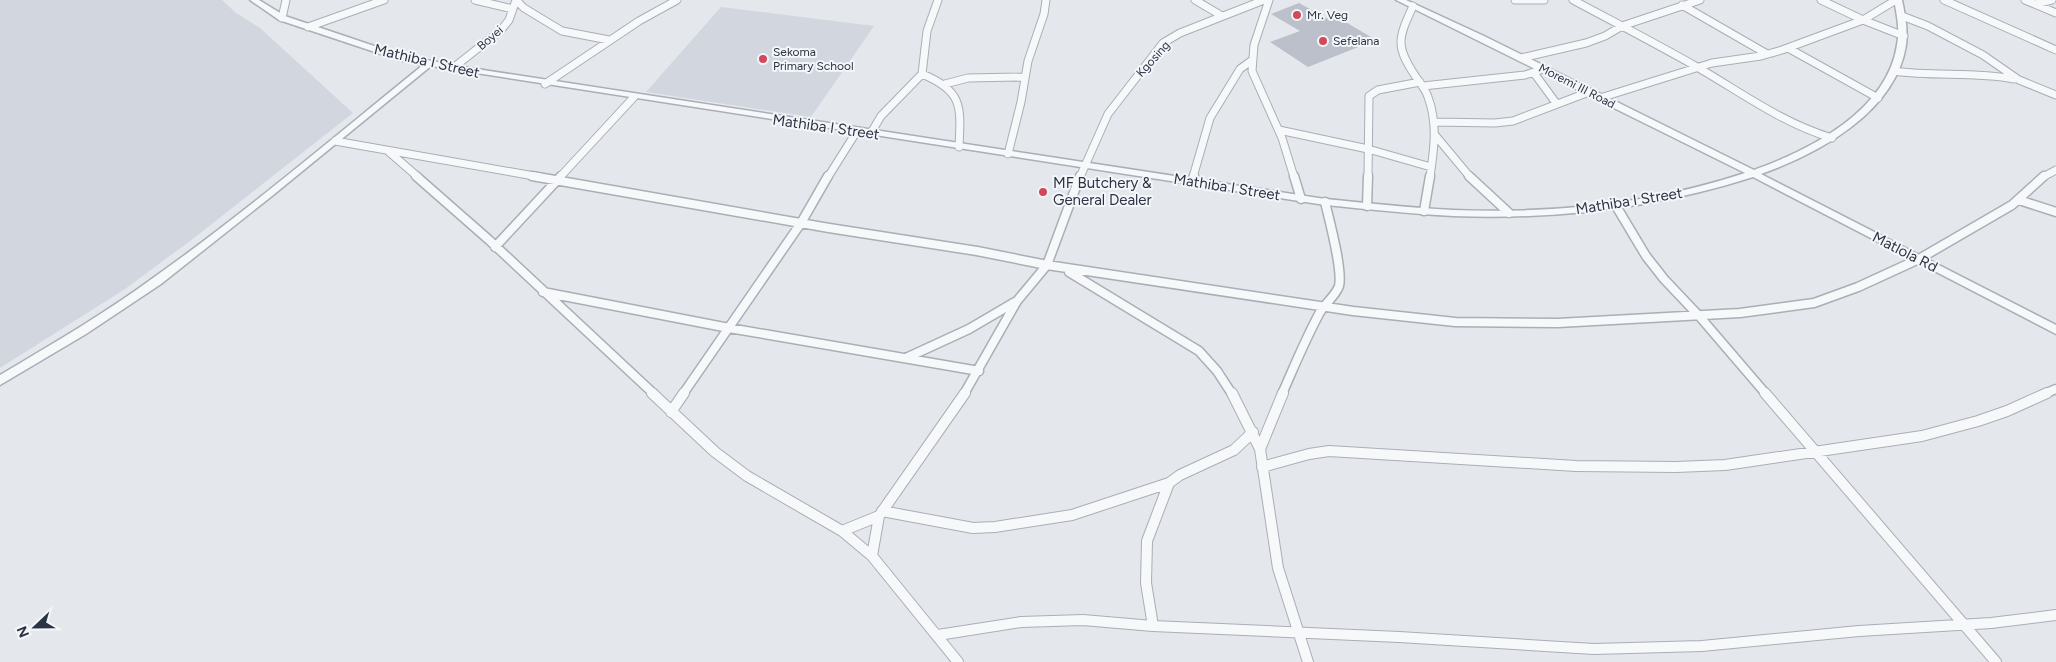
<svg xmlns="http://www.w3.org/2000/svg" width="2056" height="662" viewBox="0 0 2056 662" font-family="Figtree,sans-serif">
  <rect width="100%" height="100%" fill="#e4e7ec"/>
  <path fill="#d2d6de" d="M0 0H222L236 13 260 28 353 113 194 238 125 289 0 368Z
    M721 7 874 26 811 117 646 92Z"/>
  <path fill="#bbc0ca" d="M1299 3 1330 20 1337 17 1376 40 1308 67 1270 42 1300 31 1271 14Z"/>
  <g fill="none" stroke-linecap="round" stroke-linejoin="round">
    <g stroke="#a9aeb7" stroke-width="9">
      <path id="minor-far2" d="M475 0 513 9
        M516 0 524 8 562 31 609 40
        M1195 0 1222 16
        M1269 0 1254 45 1252 71 1282 138 1294 177
        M1515 0H1544
        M1573 0C1614 22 1657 44 1697 67 1742 93 1782 123 1832 138
        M1821 0 1863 20 1904 36
        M1944 0 2056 50
        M2025 0 2056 13
        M2035 4 2052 0
        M1682 5 1767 54
        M1413 6C1398 39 1395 46 1416 77 1420 83 1426 90 1428 97 1438 124 1434 149 1430 177
        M1902 16 1928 26 1983 55 2019 80 2056 95
        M282 18 286 0
        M308 27 384 0
        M1788 48 1878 98
        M1521 58 1586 43 1605 36 1622 26 1700 0
        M453 68 501 30 509 20 516 0
        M1894 71C1934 77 1974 71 2014 79
        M1534 73 1556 103
        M922 74C963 91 961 106 959 147
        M545 84 639 21 677 0
        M945 84 968 78 1025 77
        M1423 86 1525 75 1543 69
        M1600 98 1712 63 1761 56 1782 50 1863 20 1896 0
        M1435 122 1495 123 1513 121 1589 92
        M1279 130 1368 149 1431 167
        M871 133 881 116 922 74 927 31 938 0
        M1435 135 1470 177
        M335 141 540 177
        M388 151 418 177
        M1008 154 1021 102 1028 61 1044 14 1046 0
        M560 177 634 97
        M828 177 857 131
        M1080 177 1108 114 1163 43 1180 33 1264 0
        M1193 177 1210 118 1240 69 1251 61
        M1368 177 1369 96 1378 90 1420 82
        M2043 177 2056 170"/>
    </g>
    <g stroke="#a9aeb7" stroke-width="11">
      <path id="minor-far1" d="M416 176 489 240 654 394
        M532 176 829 228 977 251 1047 265 1080 176
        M1294 176 1301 199
        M1469 176 1509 213
        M1192 182 1194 176
        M2019 200 2056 212
        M1367 206 1368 176
        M1616 206 1646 256 1664 279 1700 317 1766 394
        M1424 211 1430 176
        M495 247 561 176
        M1069 272 1199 351 1217 371 1232 394
        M543 292 729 328 979 371
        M906 358 969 329 1015 302
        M683 394 801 223 828 176
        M964 394 1017 301 1047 265 1353 311 1455 322 1558 323 1740 313 1814 303 1858 287 1919 259 2012 205 2044 176
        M1282 394C1294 367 1305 340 1319 314 1324 304 1335 297 1339 286 1343 270 1329 219 1325 202
        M2044 394 2056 389"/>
    </g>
    <g stroke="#a9aeb7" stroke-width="12">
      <path id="minor" d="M652 393 715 452 747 476 842 531 872 556 958 662
        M1232 393 1260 449
        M1283 393 1260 449 1278 568 1308 662
        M1765 393 1996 662
        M671 412 684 393
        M1262 467 1309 454 1329 451 1576 466 1676 467 1725 465 1922 436 1978 421 2007 411 2047 393
        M882 511 973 528 995 527 1072 515 1169 483
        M842 531 879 516
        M872 556 879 516 965 393
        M1153 626 1146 583 1147 541 1169 483 1180 475 1234 450 1253 432
        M938 635 1021 622 1083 620 1153 626 1399 637 1594 649 1702 646 1859 631 1991 623 2056 615"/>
    </g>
    <g stroke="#a9aeb7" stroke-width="3">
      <path id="tertiary" d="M250 0H259L285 16 404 56 470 68 1325 199C1368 203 1410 208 1453 210 1552 214 1651 204 1745 173L1396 0H1406L1484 36 1754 170C1810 150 1887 111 1897 45 1900 30 1897 15 1894 0H1902C1905 15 1908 30 1906 45 1896 112 1818 154 1761 174L2056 325V334L1753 177C1656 208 1555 220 1453 216 1411 214 1368 209 1325 205L431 66 272 196 161 284 86 334 0 385V375C52 344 104 314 153 278 246 212 334 137 423 65L399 60 279 20Z"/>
    </g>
    <use href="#minor-far2" stroke="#f7f8fa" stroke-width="7"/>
    <use href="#minor-far1" stroke="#f7f8fa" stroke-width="8"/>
    <use href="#minor" stroke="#f7f8fa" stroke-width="10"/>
    <use href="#tertiary" fill="#f7f8fa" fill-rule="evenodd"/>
  </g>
  <g fill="#d1495b" stroke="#f4f6f9" stroke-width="2">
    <circle cx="1297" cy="15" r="5"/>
    <circle cx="1323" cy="41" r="5"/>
    <circle cx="763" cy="59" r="5"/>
    <circle cx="1043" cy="192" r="5"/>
  </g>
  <g text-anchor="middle" stroke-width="4" stroke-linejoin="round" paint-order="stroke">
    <g font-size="12" fill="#2b3445" stroke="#f4f6f9" text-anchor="start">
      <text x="1307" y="19">Mr. Veg</text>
      <text x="1333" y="45">Sefelana</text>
      <text x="773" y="56">Sekoma<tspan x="773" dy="14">Primary School</tspan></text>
    </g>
    <g font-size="12" fill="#2b3445" stroke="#f4f6f9">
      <text transform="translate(490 38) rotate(-41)" y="4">Boyei</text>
      <text transform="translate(1153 59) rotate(-48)" y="4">Kgosing</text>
      <text transform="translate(1577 86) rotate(27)" y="4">Moremi III Road</text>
    </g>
    <g font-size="15" fill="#2b3445" stroke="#f4f6f9">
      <text transform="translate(427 61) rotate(13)" y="5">Mathiba I Street</text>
      <text transform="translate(826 127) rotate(8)" y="5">Mathiba I Street</text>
      <text transform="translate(1227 187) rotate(9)" y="5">Mathiba I Street</text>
      <text transform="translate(1629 201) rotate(-9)" y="5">Mathiba I Street</text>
      <text transform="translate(1905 252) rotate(27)" y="5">Matlola Rd</text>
    </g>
    <g font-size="15" fill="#2b3445" stroke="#f4f6f9" text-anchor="start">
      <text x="1053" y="188">MF Butchery &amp;<tspan x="1053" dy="17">General Dealer</tspan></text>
    </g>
  </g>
  <g transform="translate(35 627) rotate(248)" stroke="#f4f6f9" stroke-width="4" paint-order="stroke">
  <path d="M0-4L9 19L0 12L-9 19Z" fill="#2b3445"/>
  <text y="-8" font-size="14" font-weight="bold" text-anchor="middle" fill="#2b3445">N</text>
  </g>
</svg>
